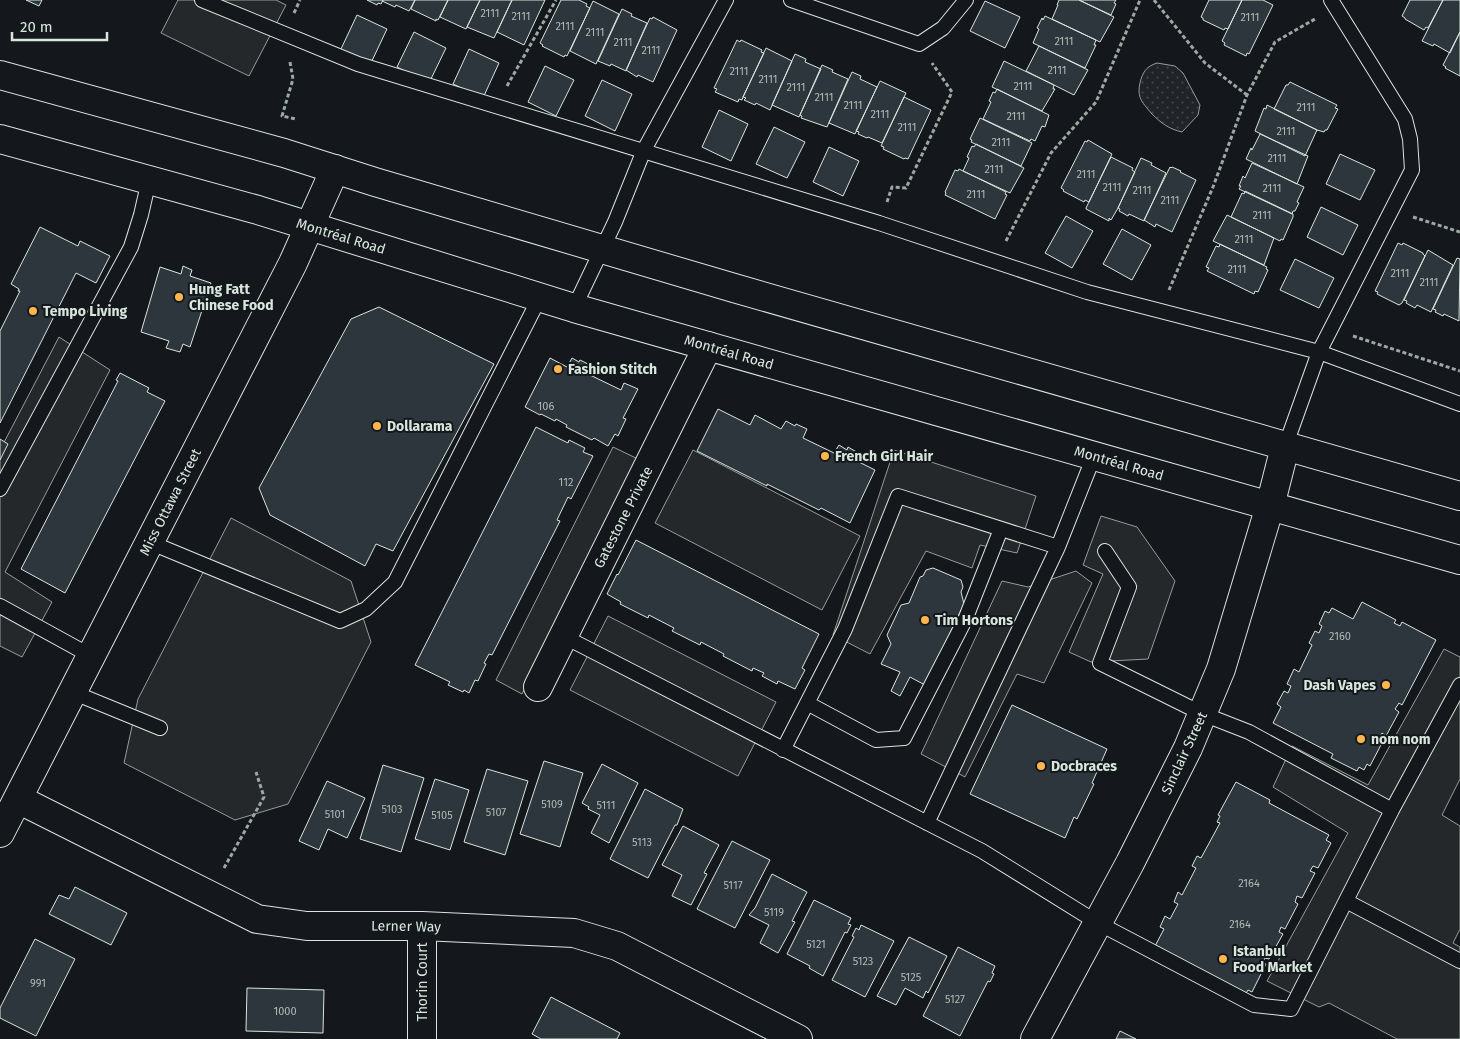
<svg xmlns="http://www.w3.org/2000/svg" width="1460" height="1039" viewBox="0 0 1460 1039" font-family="'Fira Sans',sans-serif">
  <defs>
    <pattern id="grass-dots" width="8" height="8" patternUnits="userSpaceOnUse" patternTransform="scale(1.25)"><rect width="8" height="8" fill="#202428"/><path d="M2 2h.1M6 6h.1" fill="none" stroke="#404447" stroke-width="1.8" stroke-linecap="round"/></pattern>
  </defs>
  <rect width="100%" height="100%" fill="#14181c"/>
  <path fill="url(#grass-dots)" stroke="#939e99" d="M1157 63 1175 66 1183 73 1200 105 1198 115 1182 132C1169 129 1161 123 1152 114 1141 101 1136 97 1141 79 1144 70 1148 66 1157 63Z"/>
  <path fill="#24282b" stroke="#939e99" d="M178 0H276L286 5 249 76 161 33Z
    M59 337 110 370 5 572 52 602 22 657 0 646V450Z
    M613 447 640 460 522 694 496 680Z
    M693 450 860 536 822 610 655 523Z
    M894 450 1036 496 1017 553 980 545 972 568 926 551 870 654 833 635Z
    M1101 516 1137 527 1175 581 1148 659 1091 662 1069 652 1103 574 1083 565Z
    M231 518 351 581 371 642 288 804 235 820 124 763 138 699Z
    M1076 571 1092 583 1044 683 1017 674 965 777 921 754 1002 581 1028 587Z
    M608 616 776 702 738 776 570 690Z
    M1444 649 1460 657V779L1442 815 1460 826V929L1453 943 1460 947V1039H1397L1329 1003 1319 1007 1267 981 1348 833 1273 787 1292 746 1368 785Z"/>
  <path fill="#2c363c" stroke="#d8e6dc" d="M26 0H42L39 6Z
    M367 0H383L381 4 378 3 377 5Z
    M383 0H415L409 11 396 5 395 7 382 1Z
    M415 0H448L438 20 436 19V21L411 9Z
    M448 0H480L466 29 440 17Z
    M480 0H512L494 38 467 27Z
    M512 0H545L524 45 497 32Z
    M561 0H579L587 4 586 6 590 8 567 56 565 55 564 57 542 46 543 45 540 43Z
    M1059 0H1079L1114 17 1100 42 1052 19 1058 5H1057Z
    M1079 0H1116L1114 3 1116 4 1111 15Z
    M1209 0H1242L1228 29 1225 28 1224 30 1203 20V18L1201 17Z
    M1242 0H1263L1273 5 1249 54 1247 53 1246 56 1224 45 1225 43 1222 41Z
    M1410 0H1443L1428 28 1426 27 1424 30 1405 19V18L1402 16Z
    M1443 0H1460V32L1450 53 1434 44 1433 46 1422 41Z
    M593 1 619 14 596 64 570 51Z
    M985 1 1020 17 1005 48 970 31Z
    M622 9 632 14 631 16 647 23 626 71 611 64 610 66 598 61Z
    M357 15 387 29 370 65 340 51Z
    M1045 16 1096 40 1094 45H1096L1085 68 1033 43 1039 29 1037 28 1042 18 1043 20Z
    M653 17 677 30 653 82 638 75 637 77 626 70 650 18 652 19Z
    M414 32 446 48 429 83 397 67Z
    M1460 32V76L1445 68 1446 67 1443 65Z
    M737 40 740 42 741 40 762 50 761 52 764 53 743 97 742 100 739 99 738 102 715 92 717 89 714 88Z
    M1039 46 1088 70 1074 95 1026 71Z
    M766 48 792 61 770 110 756 103 755 105 744 100 746 98 743 97Z
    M469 49 499 63 483 98 453 84Z
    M795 54 806 59 805 62 821 69 799 117 772 105Z
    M1004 61 1054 85 1053 89H1055L1042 111 992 87Z
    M822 65 833 70 832 72 848 79 827 127 801 118 802 116 800 115Z
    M545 66 574 80 556 116 528 102Z
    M852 72 861 76 860 79 877 87 855 134 829 123Z
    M602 80 632 94 615 131 585 116Z
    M880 81 906 93 882 143 868 137 867 138 858 134 859 132 856 131Z
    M1290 82 1337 105 1335 108 1338 109 1327 130H1325L1324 132 1317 130 1274 109 1286 85H1288Z
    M997 89 1049 115 1045 127 1042 126 1035 141 1031 139 1030 141 983 119 991 102 989 101 993 92 995 93Z
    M904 97 931 110 908 159 905 158 904 159 883 149 884 147 881 146Z
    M1267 105 1317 130 1305 156 1255 131 1264 108 1266 109Z
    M719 110 748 124 731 161 702 147Z
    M980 118 1032 143 1021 166 971 142 972 140 970 139Z
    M774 127 805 142 787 178 756 164Z
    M1260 134 1308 156 1297 184 1246 159 1251 148 1252 150Z
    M1088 140 1112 154 1089 202 1085 200 1084 202 1063 191 1064 190 1061 188 1085 141 1087 142Z
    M976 144 1024 168 1010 193 963 171 969 158 967 157 972 146 974 147Z
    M829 147 859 161 843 196 813 182Z
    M1340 154 1375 170 1360 200 1326 184Z
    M1111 157 1133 168 1132 170 1135 172 1118 208 1111 220 1109 218V221L1086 209V208Z
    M1141 158 1152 163 1151 165 1166 173 1144 221 1129 214 1128 216 1119 211 1120 209 1118 208Z
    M1252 163 1304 187 1297 202 1299 203 1295 211H1293L1292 214 1239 189 1241 186H1239L1243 176 1245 178Z
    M1170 167 1171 168 1172 167 1181 171 1180 172 1196 180 1172 232 1156 224 1155 227 1144 220Z
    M959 169 1006 192 1005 194 1007 195 995 219 945 195 946 193 945 192 955 170 958 171Z
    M1245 191 1293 214V217L1283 240 1281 239 1280 241 1231 217 1242 193 1244 194Z
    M1321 207 1358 225 1343 255 1307 237Z
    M1227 215 1274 238 1264 265 1213 241Z
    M1066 216 1093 231 1072 268 1045 253Z
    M40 227 78 246 80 241 110 256 96 283 76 273 0 423V331L20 291H18L19 289 11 284Z
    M1122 229 1151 245 1132 280 1103 264Z
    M1398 243 1402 245 1403 243 1423 253V254L1425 256 1402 303 1399 305 1377 294 1378 292 1375 291Z
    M1220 244 1267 267 1266 269 1268 270 1258 292 1255 291 1254 294 1207 271 1209 268 1206 267 1216 246 1219 247Z
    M1428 250 1453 265 1431 312 1417 305 1415 308 1406 303 1407 301 1404 300Z
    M1457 258 1460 259 1459 321 1444 314 1443 316 1435 312 1436 310 1433 309Z
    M1295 259 1334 278 1319 308 1280 290Z
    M183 266 192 270 190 276 211 283 190 347 183 344 180 352 166 348 169 341 141 332 160 267 181 274Z
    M379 307 494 364 393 551 376 544 365 566 270 515 259 488 351 319Z
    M550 358 567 367 572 358 579 362 580 360 594 367 590 375 621 390 624 383 638 389 623 418 626 419 618 436 615 434 608 446 594 438 592 440 566 427 567 425 556 419 555 421 541 414 540 415 525 407Z
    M120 373 149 388 147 392 165 401 65 593 21 569 118 381 116 380Z
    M718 409 750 425 755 415 781 429 786 421 795 426 796 424 807 429 803 438 834 453 839 445 847 450 848 447 860 454 857 461 875 470 850 523 821 508 819 510 767 484V486L697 451Z
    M536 427 568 443 569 440 585 448 583 452 593 456 571 499 568 497 557 520 560 521 492 655 489 654 484 663 486 664 478 681 475 680 469 693 464 690 463 692 448 685 450 682 415 665Z
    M0 439 8 444 0 460Z
    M636 540 819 634 802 668 805 670 795 689 778 681 777 684 762 676 764 673 753 668 752 671 723 656 724 654 701 642 700 645 672 631 674 628 649 615 648 618 620 604 621 602 607 594 617 574 618 575Z
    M933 568 961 580 963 587 961 592 964 604 925 685 910 677 900 696 891 691 900 672 881 664 891 644 887 635 901 605 909 603 920 577 923 576 926 570Z
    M1362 602 1396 620 1394 623 1400 626 1402 622 1436 640 1402 705 1399 703 1395 709 1399 712 1386 736 1382 733 1379 739 1383 741 1370 766 1367 764 1364 770 1359 767 1357 771 1331 758 1333 754 1273 723 1281 707 1277 704 1284 691 1288 693 1291 686 1287 684 1294 669 1299 672 1312 645 1309 643 1315 631 1319 633 1322 626 1319 624 1325 611 1329 613 1332 608 1353 619Z
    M1012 705 1107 749 1092 783 1094 784 1077 819 1074 817 1065 838 970 794Z
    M544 761 583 773 560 847 520 834Z
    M602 764 638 783 609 843 591 833 600 815 588 809 589 807 582 803Z
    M383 765 424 778 401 852 360 839Z
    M487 769 528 781 505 855 464 842Z
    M435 779 469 790 450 850 415 839Z
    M327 781 365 798 347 838 328 829 319 850 299 841Z
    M1236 782 1270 800 1269 803 1329 835 1326 840 1331 843 1318 868 1313 866 1310 871 1315 873 1302 898 1297 896 1295 902 1298 904 1285 929 1281 927 1279 932 1283 934 1269 959 1265 958 1263 963 1266 964 1252 992 1248 990 1245 995 1154 948 1164 929 1160 927 1165 916 1170 919 1178 904 1174 902 1178 892 1182 895 1196 868 1192 866 1197 856 1201 858 1220 823 1217 822 1220 816 1218 815Z
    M645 789 683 809 677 825H675L648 878 610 859Z
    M683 826 719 845 704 873 707 874 691 905 672 896 682 875 662 865Z
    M732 841 770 860 735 928 697 909Z
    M772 874 807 892 792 921 795 922 778 953 760 943 769 925 749 915 755 908Z
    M75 887 127 913 111 945 49 914 59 895 69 899Z
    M814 900 851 918 848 924 851 925 847 933 845 932 823 976 809 968 810 966 787 954Z
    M861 925 894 941 865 997 832 980 854 937 852 936 856 928 859 930Z
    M909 937 947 956 928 993 926 991 923 998 905 988 896 1005 877 996Z
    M35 939 75 959 36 1036 0 1018V1008Z
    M958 947 995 966 992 973 994 974 990 982 988 981 960 1036 923 1016Z
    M247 988 324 990 323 1033 246 1031Z
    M551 997 620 1033 617 1039H541L532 1034Z
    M1120 1031 1136 1039H1116Z"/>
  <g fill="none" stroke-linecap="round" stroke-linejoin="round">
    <g stroke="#d8e6dc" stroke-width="16">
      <path id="lane" d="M202 0 358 64 879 223 1087 292 1319 352 1460 404
        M791 0 919 44 943 28 966 0
        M574 308 615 222 644 150 726 0
        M1285 447 1319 352 1412 170 1410 139 1405 119 1331 0
        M0 489 131 247 141 215 149 180
        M149 542 340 621 366 609 395 582 540 297
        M1105 551 1129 587 1100 663 1203 714 1249 732 1392 810
        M0 606 91 656
        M563 636 982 851 1098 923 1254 1005 1291 1009 1392 810 1460 685
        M72 692 160 728
        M807 703 876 740 904 738 965 620 1001 529
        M783 750 845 629 898 496 1058 547 1094 456
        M927 823 1058 547
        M1346 901 1460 961"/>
    </g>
    <g stroke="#d8e6dc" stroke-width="30">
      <path id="street" d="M538 687 708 346
        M18 799 257 919 307 926H422L574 933 617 946 798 1039
        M0 833 293 263 335 169
        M422 1039V926
        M1035 1039 1130 863 1188 748 1221 669 1270 506 1285 447"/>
    </g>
    <g stroke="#d8e6dc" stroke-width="30">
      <path id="primary" d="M0 75 284 153 375 182 734 288 1460 496
        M0 139 258 210 574 308 1460 560"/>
    </g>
    <path stroke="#9da8a2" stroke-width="3" stroke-dasharray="4 2.5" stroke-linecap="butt" d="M1154 0 1205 63 1247 95
      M294 13 300 0
      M290 62 293 79 282 116 296 119
      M507 86 556 0
      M887 202 892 187 906 188 952 92 932 63
      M1413 217 1460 232
      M1006 241 1051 153 1096 102 1140 0
      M1169 290 1213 187 1247 95 1275 42 1315 19
      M1353 336 1460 371
      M224 868 264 797 256 772"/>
    <use href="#lane" stroke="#14181c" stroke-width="14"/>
    <use href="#street" stroke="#14181c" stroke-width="28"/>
    <use href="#primary" stroke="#14181c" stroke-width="28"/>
  </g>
  <g fill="#ffb74d" stroke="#14181c" stroke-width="2">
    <circle cx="179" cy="297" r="5"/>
    <circle cx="33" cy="311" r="5"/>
    <circle cx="558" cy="369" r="5"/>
    <circle cx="377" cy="426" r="5"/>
    <circle cx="825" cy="456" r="5"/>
    <circle cx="925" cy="620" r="5"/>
    <circle cx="1386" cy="685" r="5"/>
    <circle cx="1361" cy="739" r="5"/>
    <circle cx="1041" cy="766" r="5"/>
    <circle cx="1223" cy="959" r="5"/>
  </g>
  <g text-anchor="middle" stroke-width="4" stroke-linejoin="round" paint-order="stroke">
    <g font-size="11" fill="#adbab4">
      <text x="490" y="17">2111</text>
      <text x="521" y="20">2111</text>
      <text x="1250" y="21">2111</text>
      <text x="565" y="30">2111</text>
      <text x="595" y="36">2111</text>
      <text x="1064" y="45">2111</text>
      <text x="623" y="46">2111</text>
      <text x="651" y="54">2111</text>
      <text x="1057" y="74">2111</text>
      <text x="739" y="75">2111</text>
      <text x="768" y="83">2111</text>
      <text x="1023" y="90">2111</text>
      <text x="796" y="91">2111</text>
      <text x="824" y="101">2111</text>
      <text x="853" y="109">2111</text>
      <text x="1306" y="111">2111</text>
      <text x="880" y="118">2111</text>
      <text x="1016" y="120">2111</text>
      <text x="907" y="131">2111</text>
      <text x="1286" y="135">2111</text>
      <text x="1001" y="146">2111</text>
      <text x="1277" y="162">2111</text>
      <text x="994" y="173">2111</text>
      <text x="1086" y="178">2111</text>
      <text x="1112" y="191">2111</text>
      <text x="1272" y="192">2111</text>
      <text x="1142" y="194">2111</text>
      <text x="976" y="198">2111</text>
      <text x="1170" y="204">2111</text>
      <text x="1262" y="219">2111</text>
      <text x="1244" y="243">2111</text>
      <text x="1237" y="273">2111</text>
      <text x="1400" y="277">2111</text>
      <text x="1429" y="286">2111</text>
      <text x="546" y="410">106</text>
      <text x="566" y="486">112</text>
      <text x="1340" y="640">2160</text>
      <text x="552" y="808">5109</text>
      <text x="606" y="809">5111</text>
      <text x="392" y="813">5103</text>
      <text x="496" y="816">5107</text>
      <text x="335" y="818">5101</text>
      <text x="442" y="819">5105</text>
      <text x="642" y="846">5113</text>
      <text x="1249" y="887">2164</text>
      <text x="733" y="889">5117</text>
      <text x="774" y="916">5119</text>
      <text x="1240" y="928">2164</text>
      <text x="816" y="948">5121</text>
      <text x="863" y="965">5123</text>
      <text x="911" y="981">5125</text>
      <text x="38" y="987">991</text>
      <text x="955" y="1003">5127</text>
      <text x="285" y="1015">1000</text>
    </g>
    <g font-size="14" fill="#d8e6dc" stroke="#14181c">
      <text transform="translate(341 236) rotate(17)" y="5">Montréal Road</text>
      <text transform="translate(729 352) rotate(16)" y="5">Montréal Road</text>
      <text transform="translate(1119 463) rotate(16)" y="5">Montréal Road</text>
      <text transform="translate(170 502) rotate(-63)" y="5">Miss Ottawa Street</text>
      <text transform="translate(623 517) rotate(-63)" y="5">Gatestone Private</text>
      <text transform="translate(1184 753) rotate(-65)" y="5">Sinclair Street</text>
      <text transform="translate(406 926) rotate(1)" y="5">Lerner Way</text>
      <text transform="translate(422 982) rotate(-90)" y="5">Thorin Court</text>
    </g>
    <g font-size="14" font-weight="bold" fill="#d8e6dc" stroke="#14181c" text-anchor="start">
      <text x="189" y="294">Hung Fatt<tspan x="189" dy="16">Chinese Food</tspan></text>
      <text x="43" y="316">Tempo Living</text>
      <text x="568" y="374">Fashion Stitch</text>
      <text x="387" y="431">Dollarama</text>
      <text x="835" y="461">French Girl Hair</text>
      <text x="935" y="625">Tim Hortons</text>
      <text x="1376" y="690" text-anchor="end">Dash Vapes</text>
      <text x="1371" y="744">nom nom</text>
      <text x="1051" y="771">Docbraces</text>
      <text x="1233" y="956">Istanbul<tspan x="1233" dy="16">Food Market</tspan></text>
    </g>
  </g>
  <path d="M12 32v8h95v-8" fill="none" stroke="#d8e6dc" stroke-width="2.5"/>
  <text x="20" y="32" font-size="15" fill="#d8e6dc" stroke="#14181c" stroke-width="4" paint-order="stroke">20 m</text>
</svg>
